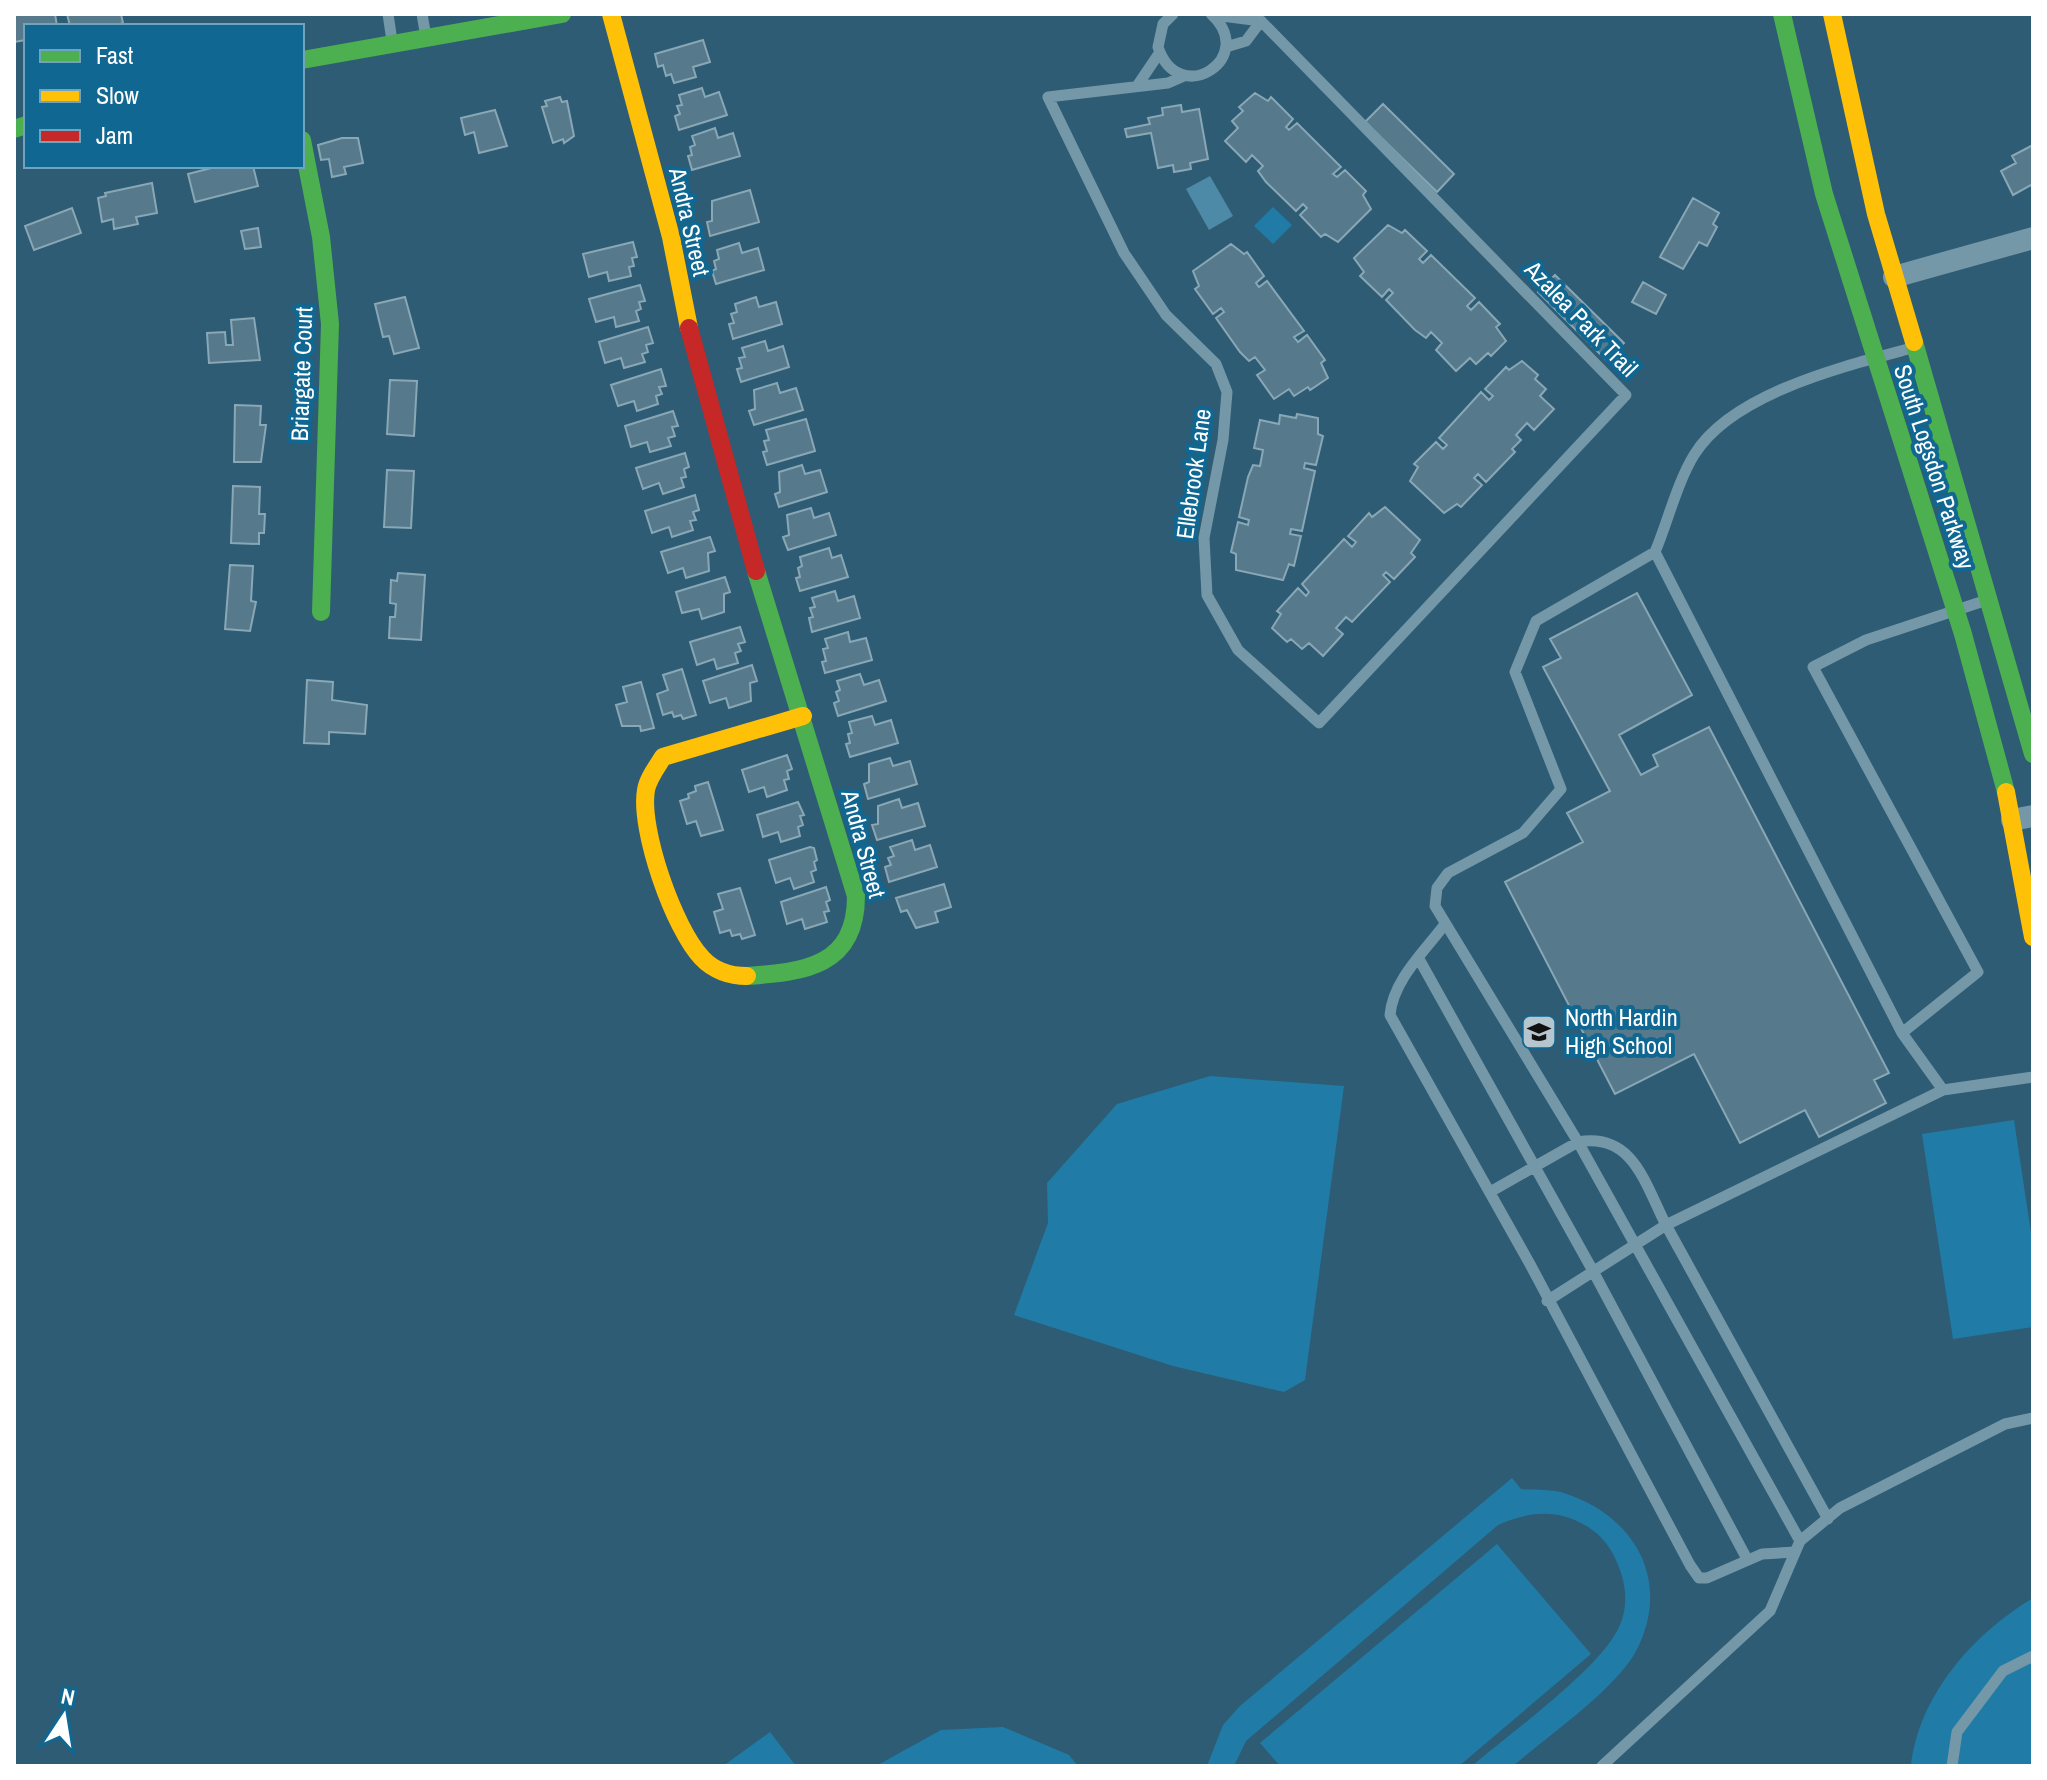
<svg xmlns="http://www.w3.org/2000/svg" width="2047" height="1780" viewBox="0 0 2047 1780" font-family="'Archivo Narrow',sans-serif">
  <rect width="100%" height="100%" fill="#2d5c74"/>
  <path fill="#207ca6" d="M1273 207 1292 225 1273 244 1254 226Z
    M1210 1076 1344 1086 1305 1380 1284 1392 1173 1366 1014 1315 1048 1223 1047 1183 1117 1104Z
    M2014 1120 2033 1246V1327L1953 1339 1922 1134Z
    M1512 1478 1521 1489C1535 1490 1551 1489 1564 1493 1636 1516 1673 1583 1635 1653 1613 1691 1548 1736 1513 1766H1472C1509 1734 1601 1668 1619 1627 1627 1610 1627 1591 1621 1573 1615 1555 1607 1540 1591 1529 1560 1508 1530 1511 1498 1525L1246 1741 1234 1766H1207L1223 1725 1240 1706Z
    M1497 1544 1591 1654 1459 1766H1280L1260 1743Z
    M2033 1598V1766H1911C1919 1695 1973 1634 2033 1598Z
    M1003 1727 1069 1755 1078 1766H876L941 1730Z
    M770 1732 796 1766H723Z"/>
  <path fill="#4d8aa7" d="M1210 176 1233 216 1209 230 1186 189Z"/>
  <path fill="#567a8c" stroke="#89a7b5" stroke-width="2" d="M55 14 57 26H26V40L14 42V15Z
    M67 14H121L123 23 115 26H70Z
    M703 40 710 62 693 67 696 77 674 83 671 74 666 76 663 65 658 67 655 54Z
    M702 88 705 97 719 92 727 115 679 130 675 116 680 114 677 106 682 105 679 95Z
    M1255 93 1268 101 1271 97 1293 119 1286 127 1289 130 1297 123 1341 167 1333 174 1337 177 1345 170 1366 191 1363 195 1371 209 1338 242 1325 234 1321 237 1300 215 1307 208 1303 204 1296 211 1266 182 1258 171 1263 166 1252 155 1246 162 1225 141 1238 128 1232 121 1243 111 1239 107Z
    M560 97 562 102 567 101 574 136 564 143 563 139 553 143 542 107 547 106 545 101Z
    M1383 104 1454 174 1437 192 1365 122Z
    M1181 105 1182 112 1199 109 1208 159 1190 163 1191 169 1174 172 1173 165 1158 168 1151 133 1127 137 1125 129 1150 124 1148 118 1163 115 1162 108Z
    M495 110 507 146 479 153 474 132 465 135 461 118Z
    M715 128 718 138 733 133 740 156 692 170 688 156 692 155 690 147 695 145 692 136Z
    M342 138H358L363 163 344 167 346 174 332 177 329 159 321 160 318 145Z
    M2033 145V184L2013 195 2001 171 2016 163 2012 156Z
    M219 166H253L258 186 195 202 188 174Z
    M152 183 157 213 136 217 138 224 114 229 113 219 102 222 98 198 106 196 105 193Z
    M750 190 759 222 710 236 707 222 712 221V201Z
    M1693 198 1719 213 1713 224 1717 227 1707 246 1699 242 1683 269 1660 257Z
    M72 208 81 233 34 250 25 226Z
    M1388 225 1402 233 1405 230 1427 251 1419 259 1423 263 1431 255 1475 298 1467 306 1471 310 1479 302 1500 324 1496 327 1506 341 1491 356 1488 353 1476 364 1470 358 1456 371 1436 350 1442 343 1431 332 1426 338 1415 330 1386 300 1393 293 1389 289 1382 297 1360 276 1364 272 1354 258Z
    M258 228 261 247 245 249 241 231Z
    M633 242 637 257 632 258 634 266 629 267 631 276 609 281 607 272 589 277 583 254Z
    M739 243 742 253 758 248 764 270 716 284 712 271 716 269 714 261 719 259 717 250Z
    M1231 244 1244 254 1247 252 1264 276 1256 283 1259 287 1267 281 1304 331 1294 337 1298 342 1307 335 1325 360 1321 363 1328 378 1310 390 1308 387 1294 396 1289 389 1274 399 1257 375 1265 370 1255 357 1249 361 1240 352 1216 318 1224 312 1221 308 1213 314 1195 289 1199 286 1193 271Z
    M1555 275 1624 343 1607 361 1538 292Z
    M1643 282 1666 295 1656 314 1632 302Z
    M640 285 645 301 639 302 641 309 636 311 639 321 616 327 614 317 596 322 589 299Z
    M405 297 419 348 394 354 389 336 383 337 375 304Z
    M756 297 759 307 776 302 782 324 733 339 729 324 734 323 731 314 737 312 735 304Z
    M254 318 260 360 209 363 207 333 225 332 226 345H233L231 320Z
    M648 327 653 343 646 345 648 352 642 354 645 362 624 368 621 358 605 363 599 342Z
    M765 341 768 351 783 346 789 367 741 382 737 369 742 368 739 358 745 357 742 348Z
    M1522 361 1538 375 1535 379 1546 389 1540 396 1554 409 1534 430 1527 423 1516 435 1521 440 1512 449 1515 452 1486 482 1478 474 1474 478 1482 485 1461 507 1457 504 1444 513 1410 481 1418 467 1414 464 1436 442 1443 449 1447 445 1439 438 1481 392 1489 400 1493 396 1485 389 1506 367 1509 370Z
    M661 369 666 386 659 387 662 394 656 396 658 404 637 411 634 401 618 406 611 385Z
    M390 380 417 381 414 436 387 434Z
    M777 383 780 393 796 388 803 410 754 425 749 411 755 409 754 390Z
    M235 405 261 406 260 425H266L261 462H234Z
    M673 411 678 426 672 427 675 436 668 438 671 446 650 452 647 442 631 447 625 426Z
    M1297 414 1318 418V434L1323 436 1316 465 1305 463 1304 468 1315 471 1302 531 1291 529 1290 534 1301 536 1294 566 1289 564 1283 580 1236 570V554L1231 552 1238 522 1248 525 1249 520 1239 517 1248 477 1253 465 1260 466 1263 450 1254 448 1260 420 1279 424 1280 415 1296 418Z
    M806 419 815 451 767 465 763 452 767 451 764 441 769 440 766 430Z
    M685 453 689 467 684 469 686 477 681 478 684 487 663 494 659 483 643 489 636 468Z
    M802 465 805 474 820 470 827 492 779 507 775 494 780 492 779 472Z
    M387 470 414 471 411 528 384 527Z
    M233 486 260 487 259 514H265L264 533H259V544L231 543Z
    M695 495 699 510 693 512 696 520 690 521 693 530 672 537 669 527 652 533 645 511Z
    M1385 507 1420 540 1411 553 1415 557 1394 579 1386 572 1383 575 1390 582 1352 622 1346 617 1336 628 1343 634 1323 656 1309 643 1302 649 1291 639 1287 642 1272 628 1281 614 1277 611 1298 588 1306 596 1309 592 1302 584 1344 539 1352 547 1356 542 1348 536 1369 513 1372 517Z
    M811 508 814 518 829 513 836 535 788 550 783 537 789 535 787 515Z
    M710 537 715 551 708 553 709 571 686 578 683 568 668 573 661 552Z
    M829 548 832 558 841 555 848 577 800 591 796 578 800 577 798 568 802 566 800 557Z
    M230 565 253 566 251 601 256 602 250 631 225 629Z
    M398 573 425 575 421 640 389 638 390 617H395L396 604 390 603 391 580 397 581Z
    M725 577 730 592 724 594V612L702 619 699 609 682 613 676 592Z
    M835 591 838 601 854 596 860 618 812 632 809 618 813 617 810 608 815 607 812 598Z
    M1637 593 1692 695 1619 735 1641 775 1658 766 1653 755 1709 727 1889 1073 1874 1080 1886 1103 1819 1137 1805 1110 1740 1143 1694 1054 1615 1094 1505 882 1583 842 1567 813 1610 791 1543 667 1561 658 1550 639Z
    M740 627 745 642 738 644 741 651 735 653 738 663 717 669 714 659 697 665 690 642Z
    M848 632 850 642 866 638 872 660 825 673 822 662 826 661 823 649 828 648 825 639Z
    M752 665 757 681 750 683 751 701 729 708 726 698 710 703 703 681Z
    M682 669 696 715 683 719 681 715 674 717 672 712 663 715 657 694 668 690 663 675Z
    M860 674 864 685 879 680 886 701 838 716 834 703 839 701 836 692 840 690 837 681Z
    M307 680 333 682 332 700 367 705 365 734 329 732V744L304 743Z
    M641 682 654 728 641 731 640 726H622L616 705 627 702 623 687Z
    M872 716 875 725 891 720 898 743 850 757 846 744 850 743 848 734 852 733 849 722Z
    M787 755 792 769 787 771 789 779 784 780 787 790 767 797 764 787 749 792 742 770Z
    M890 758 893 766 910 761 917 784 868 799 864 784 869 782V764Z
    M708 782 723 830 701 836 696 821 687 824 680 801 689 798 688 794 696 791 695 786Z
    M899 799 902 808 918 803 925 826 877 840 872 825 878 824V806Z
    M798 802 804 815 800 816 803 825 798 827 800 836 781 842 778 832 763 837 757 815Z
    M912 840 915 850 930 845 937 867 889 882 885 867 891 865 888 858 894 856 890 847Z
    M810 847 814 848 817 860 814 862 816 870 811 872 814 882 794 889 790 878 776 883 769 860Z
    M944 884 951 907 935 912 938 922 916 928 907 910 901 912 896 898Z
    M826 887 830 900 826 902 829 911 824 912 827 922 805 929 802 919 787 924 781 902Z
    M740 888 755 935 742 939 740 934 732 936 730 930 720 933 714 912 723 909 718 894Z"/>
  <g fill="none" stroke-linecap="round" stroke-linejoin="round">
    <path stroke="#7498a7" stroke-width="11" d="M388 14 392 41
      M422 14 426 37
      M1173 14 1163 24 1158 47C1179 110 1259 57 1211 14
      M1214 15 1261 21
      M1226 47 1246 41 1261 21
      M1184 76 1168 83 1048 97 1124 253 1166 315 1216 364 1227 392 1223 440 1204 538 1207 595 1238 650 1319 723 1626 395 1261 21
      M1137 86 1160 52
      M1912 348C1845 366 1732 393 1694 455 1677 483 1668 521 1655 552L1902 1033 1943 1090
      M1655 552 1536 621 1515 672 1561 789 1523 833 1448 873 1437 888 1435 906 1578 1142C1633 1132 1645 1184 1666 1225L1943 1090 2033 1077
      M1445 924C1425 951 1393 980 1390 1015L1531 1266 1690 1565 1699 1578H1707L1762 1554 1795 1552
      M1419 959 1593 1271 1747 1559
      M1902 1033 1978 972 1813 667 1866 640 1987 600
      M1490 1192 1578 1142 1800 1541
      M1547 1301 1666 1225 1828 1519
      M1602 1766 1770 1611 1800 1541 1840 1508 2005 1424 2033 1418
      M1952 1766 1957 1732 2003 1671 2033 1656"/>
    <path stroke="#7498a7" stroke-width="22" d="M1894 277 2033 238
      M2012 820 2033 816"/>
    <path stroke="#4caf50" stroke-width="18" d="M1782 14 1824 194 1963 634 2006 792
      M302 60 562 14
      M14 129 26 125
      M302 140 321 237 330 324 321 612
      M1914 342 2033 754
      M747 976C805 972 856 966 856 896L756 571"/>
    <path stroke="#ffc107" stroke-width="18" d="M611 14 671 237 689 328
      M1832 14 1876 214 1914 342
      M2006 792 2033 937
      M747 976C730 976 713 970 702 958 674 929 639 829 646 790 648 778 657 767 663 757L803 716"/>
    <path stroke="#c62828" stroke-width="18" d="M689 328 756 571"/>
  </g>
  <defs>
    <g id="school-square" transform="scale(1.8)"><rect x="-9" y="-9" width="18" height="18" rx="4" fill="#b6c6ce" stroke="#106791"/><path d="M0-5L7-2L0 1L-7-2ZM-4 1L0 2.5L4 1V4Q0 6-4 4Z" fill="#111"/></g>
  </defs>
  <g fill-rule="evenodd">
    <use href="#school-square" x="1539" y="1032"/>
  </g>
  <g text-anchor="middle" stroke-width="8" stroke-linejoin="round" paint-order="stroke">
    <g font-size="24" fill="#fff" stroke="#106791">
      <text transform="translate(689 222) rotate(77)" y="8">Andra Street</text>
      <text transform="translate(1581 319) rotate(46)" y="8">Azalea Park Trail</text>
      <text transform="translate(302 374) rotate(-88)" y="8">Briargate Court</text>
      <text transform="translate(1934 467) rotate(72)" y="8">South Logsdon Parkway</text>
      <text transform="translate(1194 474) rotate(-82)" y="8">Ellebrook Lane</text>
      <text transform="translate(863 844) rotate(75)" y="8">Andra Street</text>
    </g>
    <g font-size="24" fill="#fff" stroke="#106791" text-anchor="start">
      <text x="1565" y="1026">North Hardin<tspan x="1565" dy="28">High School</tspan></text>
    </g>
  </g>
  <rect width="2047" height="1780" fill="none" stroke="#ffffff" stroke-width="32"/>
  <rect x="24" y="24" width="280" height="144" fill="#106791" stroke="#70a4bd" stroke-width="2"/>
  <rect x="40" y="50" width="40" height="12" fill="#4caf50" stroke="#70a4bd" stroke-width="2"/>
  <text x="96" y="64" font-size="24" fill="#ffffff">Fast</text>
  <rect x="40" y="90" width="40" height="12" fill="#ffc107" stroke="#70a4bd" stroke-width="2"/>
  <text x="96" y="104" font-size="24" fill="#ffffff">Slow</text>
  <rect x="40" y="130" width="40" height="12" fill="#c62828" stroke="#70a4bd" stroke-width="2"/>
  <text x="96" y="144" font-size="24" fill="#ffffff">Jam</text>
  <g transform="translate(64 1716) rotate(12)" stroke="#106791" stroke-width="6" paint-order="stroke">
  <path d="M0-6L14 30L0 20L-14 30Z" fill="#ffffff"/>
  <text y="-12" font-size="22" font-weight="bold" text-anchor="middle" fill="#ffffff">N</text>
  </g>
</svg>
